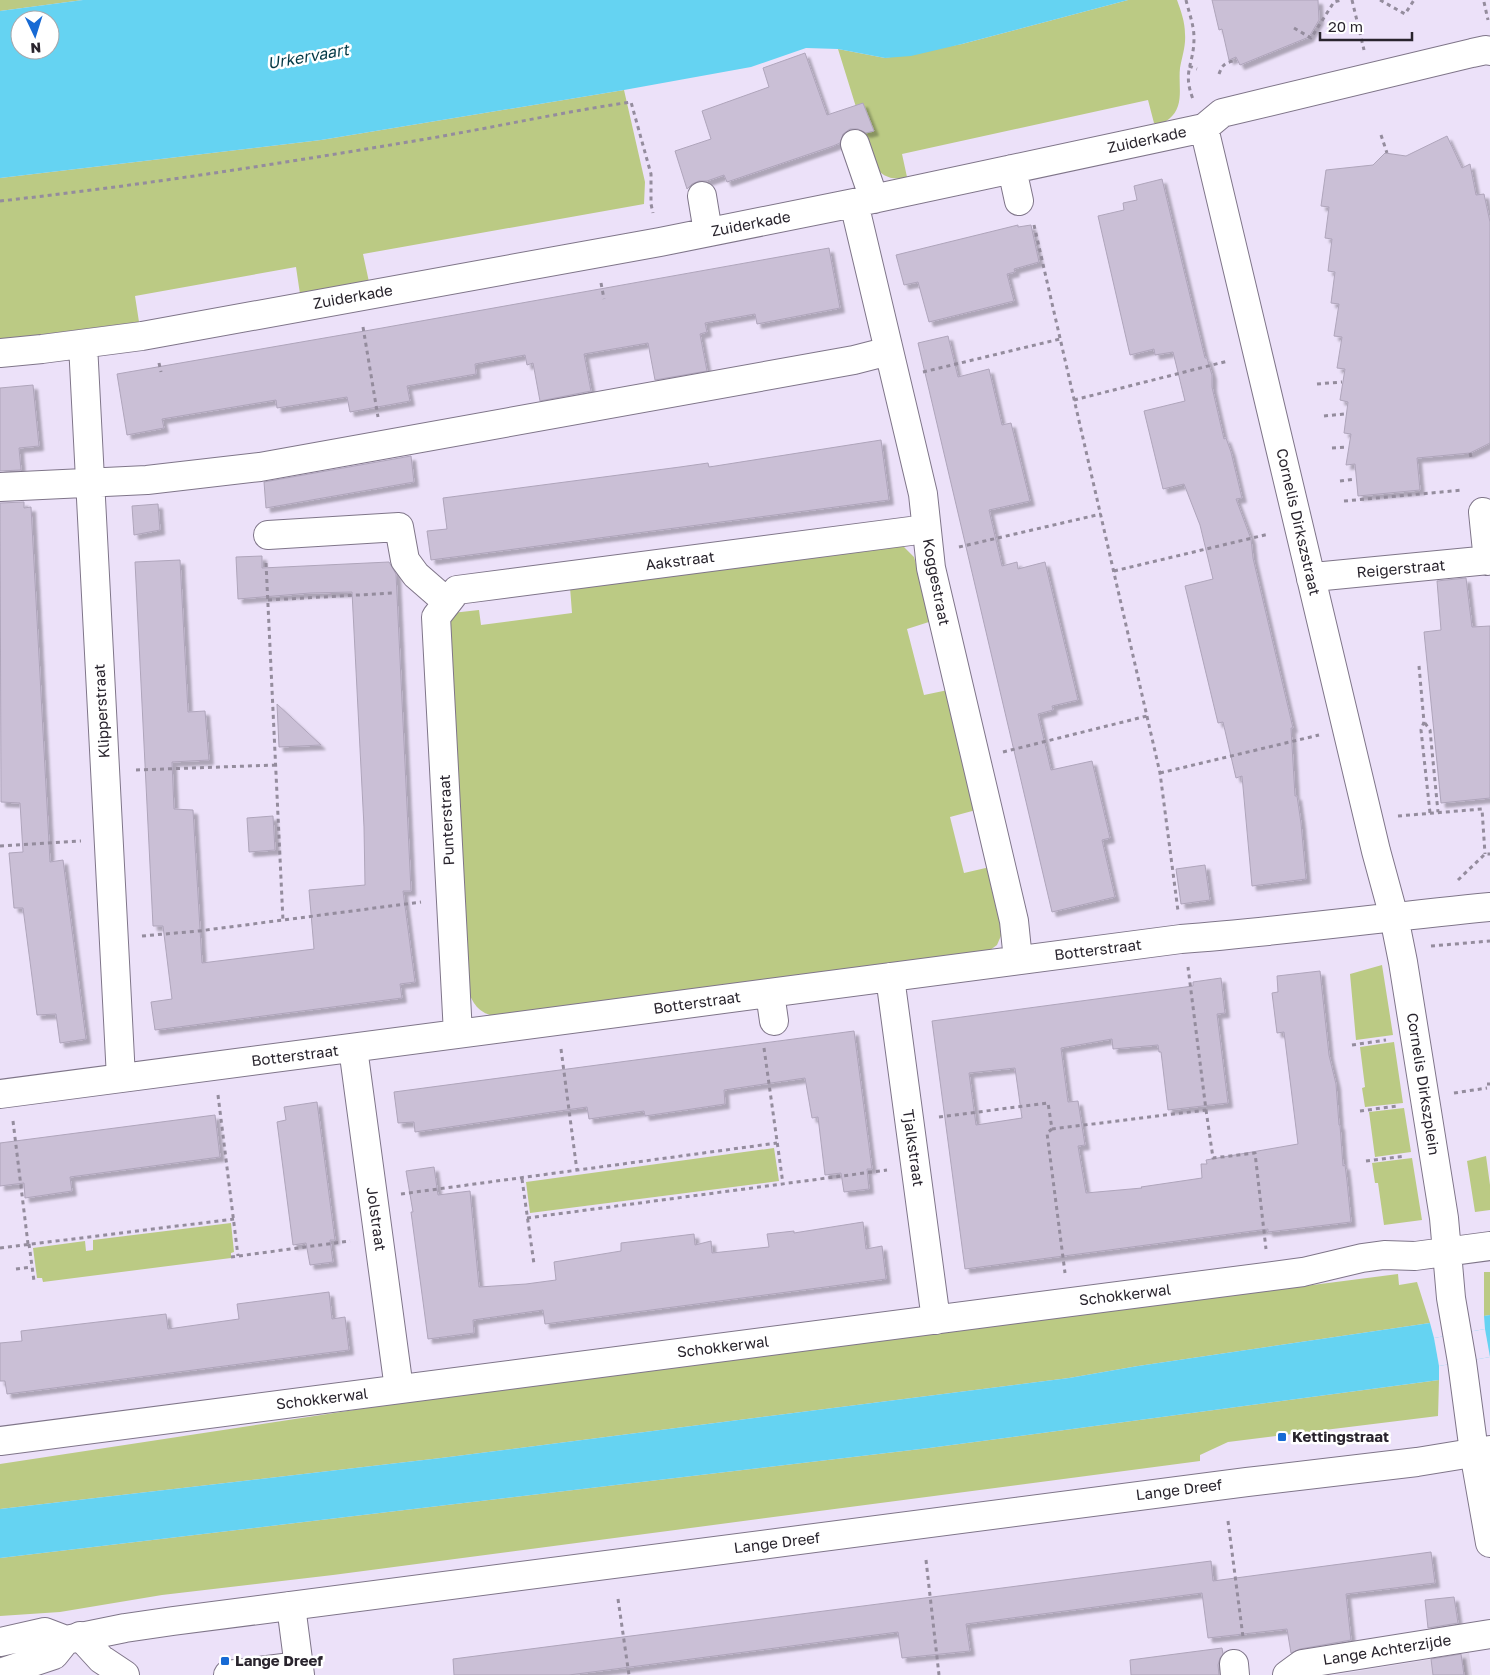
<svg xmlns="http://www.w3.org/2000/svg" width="1490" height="1675" viewBox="0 0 1490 1675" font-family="'Golos Text',sans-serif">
  <defs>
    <filter id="shadow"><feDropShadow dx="4.5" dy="4.5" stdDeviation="1" flood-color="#0004"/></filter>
  </defs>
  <rect width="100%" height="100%" fill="#ece1f9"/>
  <path fill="#ded4e8" d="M1469 1653 1472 1675H1334Z"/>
  <path fill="#bbca84" d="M0 0H83L0 11Z
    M1128 0H1177C1181 11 1185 22 1185 34 1186 46 1182 57 1180 68 1178 87 1185 106 1169 119 1164 123 1160 124 1154 123L1148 100 902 154 907 177C893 181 882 177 874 165L838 49 885 58 962 44Z
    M624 90 645 182 644 204 363 254 369 282 300 294 296 267 135 296 139 322 0 340V178L321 140Z
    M880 547H904L914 557 932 621 907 629 924 695 948 690 976 810 950 817 964 873 990 867 1003 931 997 945 986 953 498 1017C482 1014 475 1008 469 993L448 624 452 613 479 610 481 625 572 613 570 587Z
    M1382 965 1393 1035 1356 1040 1350 974Z
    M1394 1042 1403 1103 1365 1107 1362 1088 1365 1087 1360 1047Z
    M1404 1108 1411 1152 1375 1157 1369 1112Z
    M774 1148 779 1181 530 1213 526 1182Z
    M1486 1156 1490 1185V1210L1475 1212 1467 1161Z
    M1412 1158 1422 1220 1384 1225 1378 1183H1375L1372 1163Z
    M231 1223 234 1252 231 1253V1258L43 1282 42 1278H37L33 1248 85 1241 86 1251 93 1250V1240Z
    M1484 1272H1490V1315L1484 1316Z
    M1398 1274 1399 1285 1417 1282 1430 1323 1138 1366 1069 1378 441 1458 0 1509V1464L439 1397Z
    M1439 1380 1438 1416 1228 1442 1200 1455V1461L333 1575 162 1595 60 1612 0 1616V1558L929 1448Z"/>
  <path fill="#65d3f2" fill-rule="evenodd" d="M83 0H1128L962 44 911 56 885 58 838 49 806 48 751 67 624 90 321 140 0 178V11ZM20 20H50V50H20Z
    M1490 1315V1357L1439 1366V1380L929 1448 0 1558V1509L441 1458 1069 1378 1138 1366 1430 1323 1434 1338 1485 1329 1484 1316Z"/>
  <path fill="#ece1f9" d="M1485 1329 1490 1357 1439 1366 1434 1338Z"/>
  <path fill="#cabfd6" stroke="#afa5bb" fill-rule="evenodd" filter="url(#shadow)" d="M1212 0H1318L1319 20 1309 37 1240 65 1236 57 1229 60 1222 29 1219 30Z
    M805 53 827 115 863 103 874 131 866 133 858 129H850L843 134 840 143 833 146 727 182 724 175 707 181H699L692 184 687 189 675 151 711 139 702 111 769 87 763 68Z
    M1447 136 1462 168 1470 164 1476 195 1484 194 1490 222V443L1470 453 1417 458 1420 490 1358 496 1355 464 1346 465 1351 434 1344 433 1348 402 1340 400 1345 369 1337 368 1342 337 1334 336 1339 304 1331 303 1335 272 1328 271 1332 239 1325 238 1329 207 1321 206 1326 170 1373 165 1385 153 1406 156Z
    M1162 179 1205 358H1207L1212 375V387L1224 439 1226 438 1231 452 1242 498 1236 499 1251 539 1253 558 1293 728H1291L1295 796H1297L1301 823 1306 879 1252 886 1242 776 1236 778 1223 722 1218 723 1185 586 1213 579 1200 525 1184 484 1163 489 1144 411 1185 401 1173 352 1155 355 1154 349 1130 355 1098 216 1124 210 1123 203 1137 200 1134 186Z
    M1018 225V227L1031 225 1039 262 1014 269 1015 272 1007 274 1014 301 929 322 918 282 904 285 896 255Z
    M829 248 840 308 757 324 755 314 705 323 707 332 700 334 707 371 655 380 648 343 584 354 591 391 540 401 533 363 527 365 525 355 475 364 476 374 407 386 410 401 350 412 347 397 277 408 276 400 162 419 164 428 127 435 117 374 382 328Z
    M948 336 958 377 989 369 1002 425 1011 423 1030 501 989 510 1002 566 1017 562 1018 569 1045 562 1078 700 1052 706 1053 710 1038 714 1051 770 1092 761 1110 838 1102 840 1115 897 1052 912 918 343Z
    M33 385 39 446 19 448 21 470 0 471V388Z
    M881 440 889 500 431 560 427 531 447 529 443 498 680 467 708 463 709 467Z
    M411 456 414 482 266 508 264 482Z
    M24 502V508L31 507 50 862 63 860 86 1039 60 1043 56 1014 37 1015 23 908H14L9 853 23 852 20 803 1 802 0 503Z
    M158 504 160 530 134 535 132 506Z
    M262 556V568L389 562 396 574 411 891H403L415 982 400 984 402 998 155 1030 151 1002 172 999 163 926H153L135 562 180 560 188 712 205 711 209 760 172 762 174 809 193 810 202 963 314 949 309 890 365 885 364 827 352 592 310 593 238 599 236 557Z
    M1466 578 1472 627 1490 626V798L1441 803 1424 632 1441 630 1437 581Z
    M277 704 321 745 279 747Z
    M273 816 275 850 249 852 247 818Z
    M1205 865 1210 900 1181 904 1176 869Z
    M1320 971 1329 1055 1336 1084 1339 1125H1340L1343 1166 1345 1165 1347 1181 1351 1222 1268 1232V1229L965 1269 932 1021 1193 986V982L1221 978 1225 1013 1217 1014 1228 1103 1168 1110 1161 1052H1159L1158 1045 1113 1049 1112 1039 1061 1048 1068 1102 1078 1101 1085 1145 1078 1146 1086 1193 1142 1188 1141 1187 1202 1178 1201 1164H1207L1206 1160 1298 1144 1284 1032 1277 1033 1272 993 1278 992 1277 976ZM1015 1068 1022 1118 976 1125 969 1073Z
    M854 1031 872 1169H867L869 1189 844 1192 841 1173 825 1175 818 1117 812 1118 805 1078 724 1090 725 1104 645 1116 644 1111 589 1119 587 1107 415 1132 414 1122 398 1123 394 1092Z
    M317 1102 335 1240H330L333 1262 310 1265 306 1243 293 1245 277 1122 286 1120 284 1107Z
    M215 1115 220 1157 70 1177 72 1191 25 1198 24 1183 0 1186V1143Z
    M434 1167 438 1195 470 1191 479 1287 526 1284 556 1280 554 1262 621 1251V1243L694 1234 695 1245 711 1241 712 1253 769 1247 767 1234 794 1231V1233L863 1222 866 1249 882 1246 886 1279 545 1324 543 1310 473 1320 474 1333 428 1339 411 1212H413L406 1171Z
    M329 1292 332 1319 345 1317 349 1350 7 1394 5 1381H0V1343L22 1341 21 1331 166 1314 168 1329 239 1319 237 1304Z
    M1431 1552 1435 1583 1346 1594 1351 1640 1300 1649 1291 1653 1287 1629 1208 1638 1202 1593 966 1624 970 1651 902 1658 898 1632 569 1675H454L453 1659 1211 1561 1213 1581Z
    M1454 1597 1458 1623 1428 1628 1425 1600Z
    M1222 1648 1223 1654 1220 1658 1218 1665 1219 1675H1131L1130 1660Z
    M1461 1654 1464 1675H1433L1431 1659Z"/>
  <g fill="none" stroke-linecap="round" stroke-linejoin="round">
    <g stroke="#7f7589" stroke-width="30">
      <path id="minor" d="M1204 128 1376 851 1394 917 1403 962 1444 1218 1451 1298 1462 1362 1474 1452 1490 1543
        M855 144 874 199
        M1012 169 1019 201
        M702 196 708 232
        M854 203 923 494 931 568 1014 921 1018 960
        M83 344 121 1078
        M0 353 42 349 142 336 660 242 854 203 1204 128 1222 113 1472 53 1486 50 1490 51
        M0 487 147 480 260 467 854 360 889 351
        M1483 512 1488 561
        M268 535 399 527 405 560 416 575 447 602
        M1311 579 1324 576 1490 560
        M890 977 936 1320
        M770 993 774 1021
        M458 1034 436 617 457 590 926 529
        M353 1048 399 1389
        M0 1094 1181 939C1285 931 1387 917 1490 907
        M0 1441 1303 1272 1362 1258 1384 1255 1415 1256 1490 1246
        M291 1606 300 1675
        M80 1636 101 1659 125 1675
        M1234 1664 1235 1675
        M228 1675 299 1666
        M1287 1675 1302 1664 1490 1634"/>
    </g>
    <g stroke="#7f7589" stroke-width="30">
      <path id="major" d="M0 1642 45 1632 66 1640 125 1628 173 1621 1247 1482 1417 1462 1490 1450
        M0 1673 54 1655 66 1640"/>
    </g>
    <path stroke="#948c9d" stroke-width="3" stroke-dasharray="4 4" stroke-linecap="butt" d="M1186 0C1189 13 1194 25 1194 38 1194 65 1182 71 1193 99
      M1352 0 1364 50
      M1380 0 1405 14 1414 0
      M1484 2 1488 20
      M1294 28 1311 38 1334 2 1341 0
      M1189 66 1197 69
      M1219 74C1222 66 1224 63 1233 61
      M1381 135 1387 153
      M0 201C136 186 272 165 408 142 482 130 556 113 631 102L651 174V204L653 213
      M1034 225 1160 773 1178 911
      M601 283 604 299
      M363 327 378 417
      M159 363 161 372
      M923 372 1060 339
      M1317 384 1342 382
      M1074 400 1228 361
      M1324 416 1344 414
      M1332 448 1348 447
      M1470 453 1471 457
      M1340 481 1355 479
      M1344 501 1463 490
      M959 547 1101 514
      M266 563 283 921
      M1114 571 1269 534
      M268 600 394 593
      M1419 666 1424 722 1421 730 1430 813
      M1425 723 1430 730 1438 812
      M1003 752 1147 716
      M136 770 276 765
      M1160 773 1319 735
      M1398 816 1482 809 1485 854
      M0 846 81 841
      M1458 880 1485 854H1490
      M142 936 199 931 421 902
      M1431 946 1490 941
      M1352 1045 1386 1040
      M764 1048 783 1184
      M561 1049 577 1171
      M1487 1084H1490
      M1454 1093 1487 1088
      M218 1095 238 1256
      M1206 1110 1213 1158 1255 1153 1266 1249
      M1360 1111 1397 1106
      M939 1117 1048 1103 1052 1129 1206 1110 1188 967
      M13 1121 28 1244
      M1052 1129 1047 1133 1065 1273
      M1366 1161 1405 1156
      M522 1179 534 1264
      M401 1194 777 1143
      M527 1218 887 1170
      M29 1244 34 1281
      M0 1248 234 1219
      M231 1257 350 1241
      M16 1269 32 1267
      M1228 1521 1243 1637
      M926 1560 939 1675
      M618 1599 629 1675"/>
    <use href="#minor" stroke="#fff" stroke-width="28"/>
    <use href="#major" stroke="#fff" stroke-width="28"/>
  </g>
  <g fill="#176ad4" stroke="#fff" stroke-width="2">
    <rect x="1277" y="1432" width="10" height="10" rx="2.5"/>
    <rect x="220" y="1656" width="10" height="10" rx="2.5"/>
  </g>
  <g text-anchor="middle" stroke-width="5" stroke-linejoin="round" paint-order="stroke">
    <g font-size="15" fill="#29242d" stroke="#fff">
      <text transform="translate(1147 140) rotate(-12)" y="5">Zuiderkade</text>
      <text transform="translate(751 224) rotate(-11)" y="5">Zuiderkade</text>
      <text transform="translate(353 297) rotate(-10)" y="5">Zuiderkade</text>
      <text transform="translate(1298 522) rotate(77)" y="5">Cornelis Dirkszstraat</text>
      <text transform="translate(680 561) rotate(-7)" y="5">Aakstraat</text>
      <text transform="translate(1401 569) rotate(-5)" y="5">Reigerstraat</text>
      <text transform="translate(936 582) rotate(79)" y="5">Koggestraat</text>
      <text transform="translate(102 711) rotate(-93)" y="5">Klipperstraat</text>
      <text transform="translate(447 820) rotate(-93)" y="5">Punterstraat</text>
      <text transform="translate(1098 950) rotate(-7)" y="5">Botterstraat</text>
      <text transform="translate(697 1003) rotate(-8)" y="5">Botterstraat</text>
      <text transform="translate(295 1056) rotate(-7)" y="5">Botterstraat</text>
      <text transform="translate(1423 1084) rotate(81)" y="5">Cornelis Dirkszplein</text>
      <text transform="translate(913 1148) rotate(82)" y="5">Tjalkstraat</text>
      <text transform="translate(376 1219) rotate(82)" y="5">Jolstraat</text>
      <text transform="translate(1125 1295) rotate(-7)" y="5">Schokkerwal</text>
      <text transform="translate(723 1347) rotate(-7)" y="5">Schokkerwal</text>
      <text transform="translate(322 1399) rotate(-7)" y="5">Schokkerwal</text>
      <text transform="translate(1179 1490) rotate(-7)" y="5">Lange Dreef</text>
      <text transform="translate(777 1543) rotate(-7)" y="5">Lange Dreef</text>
      <text transform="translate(1387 1650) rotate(-9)" y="5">Lange Achterzijde</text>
    </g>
    <g font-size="15" font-weight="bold" fill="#29242d" stroke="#fff" text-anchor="start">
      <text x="1292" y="1442">Kettingstraat</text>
      <text x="235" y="1666">Lange Dreef</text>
    </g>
    <g font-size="16" font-style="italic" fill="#023845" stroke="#fff">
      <text transform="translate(308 56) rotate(-10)" y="6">Urkervaart</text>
    </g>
  </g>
  <g transform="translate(35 35) rotate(176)"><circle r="24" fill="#ffffff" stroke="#a9a7ab"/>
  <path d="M0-4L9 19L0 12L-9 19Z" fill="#176ad4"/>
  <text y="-8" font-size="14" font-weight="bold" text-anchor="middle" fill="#29242d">N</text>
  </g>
  <path d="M1320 32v8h92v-8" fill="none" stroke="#29242d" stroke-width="2.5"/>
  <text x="1328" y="32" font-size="15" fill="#29242d" stroke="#ffffff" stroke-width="4" paint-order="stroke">20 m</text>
</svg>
